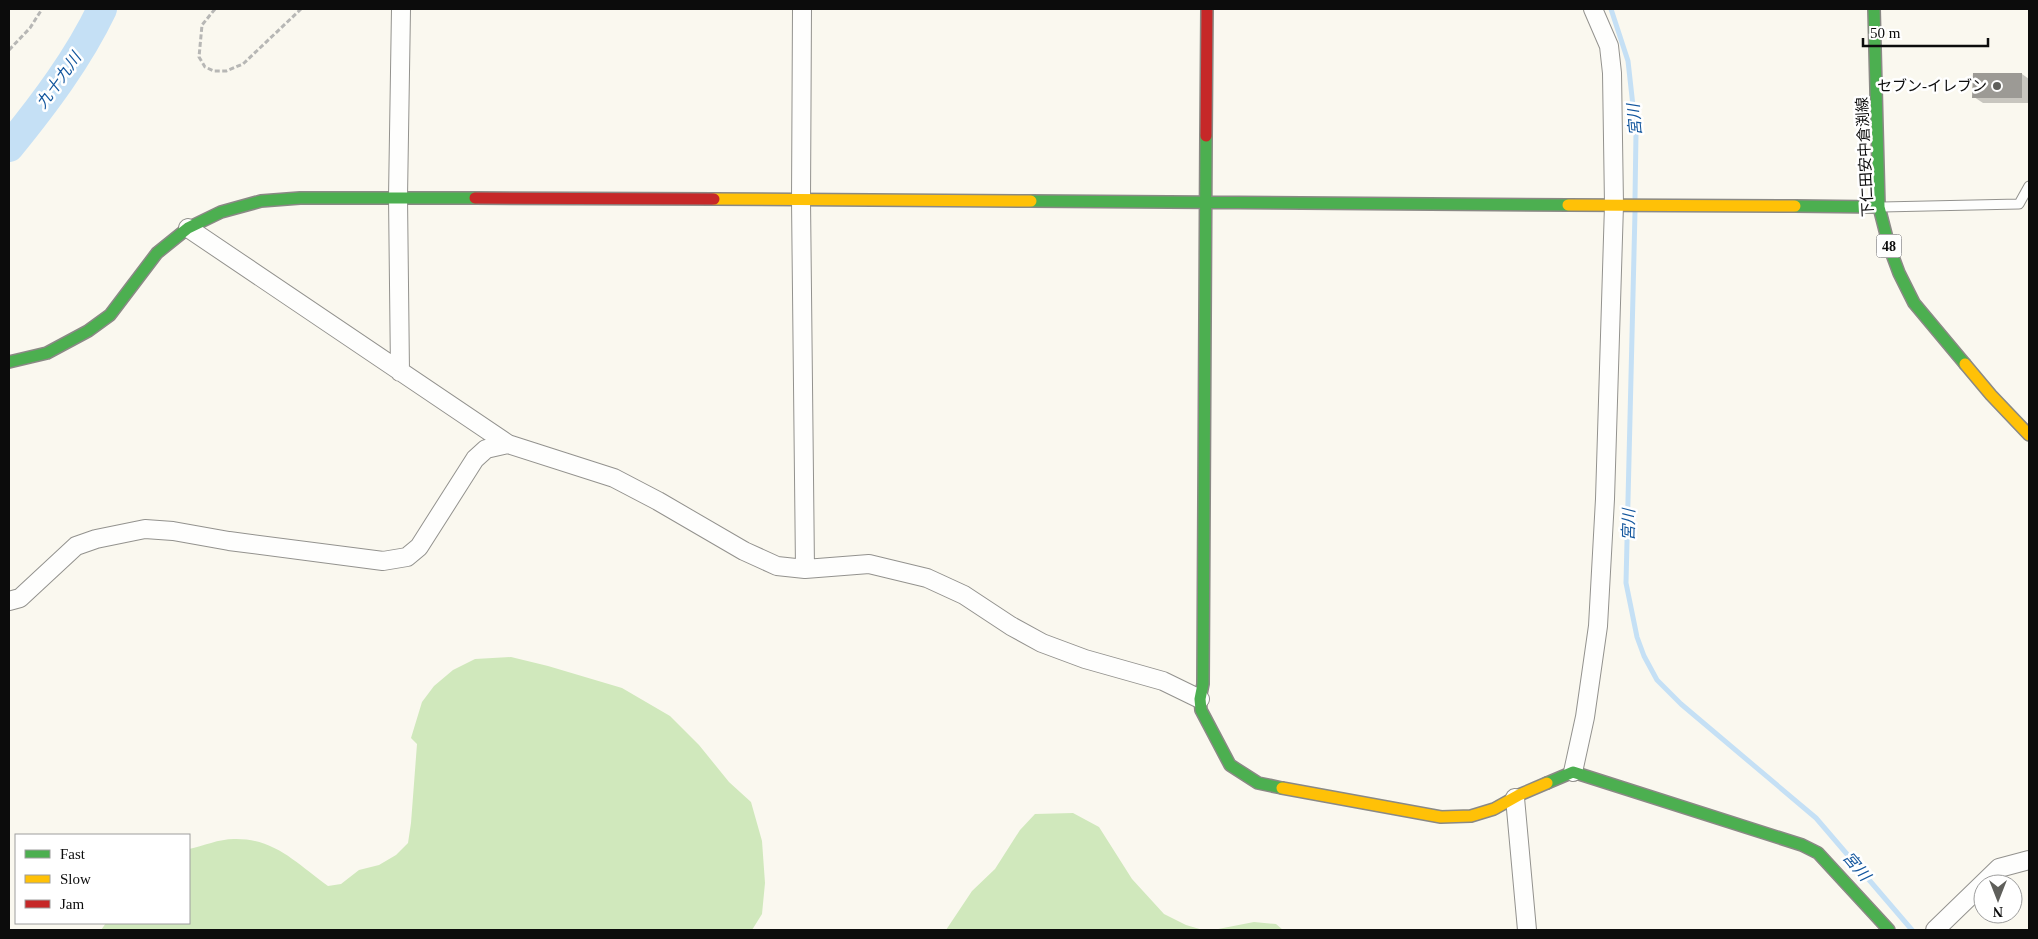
<svg xmlns="http://www.w3.org/2000/svg" width="2038" height="939" viewBox="0 0 2038 939" font-family="'Times New Roman','Noto Sans JP',serif">
  <rect width="100%" height="100%" fill="#faf8ef"/>
  <path fill="#d0e8bc" d="M511 657 548 666 622 688 670 716 699 745 729 782 751 802 762 841 765 883 762 914 752 930H101L106 923H189V849C203 846 219 839 234 839 275 838 297 864 328 886L341 884 359 870 379 865 396 855 408 843 411 823 417 744 411 738 422 702 434 686 453 670 475 659Z
    M1073 813 1099 827 1132 879 1164 914 1186 925 1203 930H946L972 891 995 869 1020 830 1035 814Z
    M1254 922 1276 924 1283 930H1213Z"/>
  <path fill="#0003" d="M2022 74 2029 79V103H1983L1974 97Z"/>
  <g fill="none" stroke-linecap="round" stroke-linejoin="round">
    <path stroke="#c5e0f5" stroke-width="5" d="M1611 9 1628 61 1636 133 1635 198
      M1635 212 1626 583 1637 637 1644 656 1657 680 1681 704 1816 818 1912 930"/>
    <path stroke="#c5e0f5" stroke-width="30" d="M9 147C44 104 78 59 102 9"/>
  </g>
  <path fill="#9c9a95" d="M1973 73H2022V98H1972Z"/>
  <g fill="none" stroke-linecap="round" stroke-linejoin="round">
    <g stroke="#93928e" stroke-width="11">
      <path id="lane" d="M1882 207 2019 204 2029 186"/>
    </g>
    <g stroke="#93928e" stroke-width="20">
      <path id="street" d="M802 9 801 200 805 569
        M188 228 508 444 614 478 658 501 744 551 777 566 805 569 869 564 927 578 964 595 1011 626 1042 643 1085 659 1163 681 1200 699
        M400 372 398 197 401 9
        M9 601 20 598 76 546 96 539 145 529 173 531 229 541 383 561 407 557 419 547 475 459 486 449 508 444
        M1573 772 1585 717 1598 626 1605 499 1614 205 1612 73 1609 46 1593 9
        M1515 798 1527 930
        M1935 930 1999 868 2029 860"/>
    </g>
    <g stroke="#8a8985" stroke-width="14">
      <path id="fast" d="M1874 9 1879 207 1889 246 1899 273 1914 303 1965 364
        M1206 136 1203 684 1200 699 1201 710 1230 765 1258 783 1282 788
        M1031 201 1568 205
        M1795 206 1879 207
        M9 362 47 353 88 331 110 315 157 253 188 228 221 212 261 201 300 198H475
        M1547 783 1573 772 1802 845 1818 853 1889 930"/>
    </g>
    <g stroke="#8a8985" stroke-width="14">
      <path id="slow" d="M714 199 1031 201
        M1568 205 1795 206
        M1965 364 1991 395 2029 435
        M1282 788 1441 817 1471 816 1494 809 1519 795 1547 783"/>
    </g>
    <g stroke="#8a8985" stroke-width="14">
      <path id="jam" d="M1206 136 1207 9
        M475 198 714 199"/>
    </g>
    <path stroke="#b7b7b5" stroke-width="3" stroke-dasharray="5 2.5" stroke-linecap="butt" d="M215 9 202 25 199 57 205 67 214 71H226L243 64 301 9
      M9 10V9
      M9 50 30 28 42 9"/>
    <use href="#lane" stroke="#fefefd" stroke-width="9"/>
    <use href="#street" stroke="#fefefd" stroke-width="18"/>
    <use href="#fast" stroke="#4caf50" stroke-width="11"/>
    <use href="#slow" stroke="#ffc107" stroke-width="11"/>
    <use href="#jam" stroke="#c62828" stroke-width="11"/>
  </g>
  <circle fill="#5f5f5b" stroke="#fff" stroke-width="2" cx="1997" cy="86" r="5"/>
  <g text-anchor="middle" stroke-width="5" stroke-linejoin="round" paint-order="stroke">
    <rect fill="#fff" stroke="#555" stroke-width="1" x="1876.5" y="234.5" width="25" height="23" rx="4"/>
    <g font-size="14" font-weight="bold" fill="#0c0c0c">
      <text x="1889" y="251">48</text>
    </g>
    <g font-size="15" fill="#0c0c0c" stroke="#fff" text-anchor="end">
      <text x="1987" y="91">セブン-イレブン</text>
    </g>
    <g font-size="15" fill="#0c0c0c" stroke="#fff">
      <text transform="translate(1865 157) rotate(-93)" y="5">下仁田安中倉渕線</text>
    </g>
    <g font-size="16" font-style="italic" fill="#14579e" stroke="#fff">
      <text transform="translate(58 80) rotate(-54)" y="6">九十九川</text>
      <text transform="translate(1634 120) rotate(-95)" y="6">宮川</text>
      <text transform="translate(1628 525) rotate(-89)" y="6">宮川</text>
      <text transform="translate(1857 866) rotate(50)" y="6">宮川</text>
    </g>
  </g>
  <rect width="2038" height="939" fill="none" stroke="#0c0c0c" stroke-width="20"/>
  <rect x="15" y="834" width="175" height="90" fill="#ffffff" stroke="#9e9e9e"/>
  <rect x="25" y="850" width="25" height="8" fill="#4caf50" stroke="#9e9e9e"/>
  <text x="60" y="859" font-size="15" fill="#0c0c0c">Fast</text>
  <rect x="25" y="875" width="25" height="8" fill="#ffc107" stroke="#9e9e9e"/>
  <text x="60" y="884" font-size="15" fill="#0c0c0c">Slow</text>
  <rect x="25" y="900" width="25" height="8" fill="#c62828" stroke="#9e9e9e"/>
  <text x="60" y="909" font-size="15" fill="#0c0c0c">Jam</text>
  <g transform="translate(1998 899) rotate(180)"><circle r="24" fill="#ffffff" stroke="#9e9e9e"/>
  <path d="M0-4L9 19L0 12L-9 19Z" fill="#5f5f5b"/>
  <text y="-8" font-size="14" font-weight="bold" text-anchor="middle" fill="#0c0c0c">N</text>
  </g>
  <path d="M1863 38v8h125v-8" fill="none" stroke="#0c0c0c" stroke-width="2.5"/>
  <text x="1870" y="38" font-size="15" fill="#0c0c0c" stroke="#ffffff" stroke-width="4" paint-order="stroke">50 m</text>
</svg>
